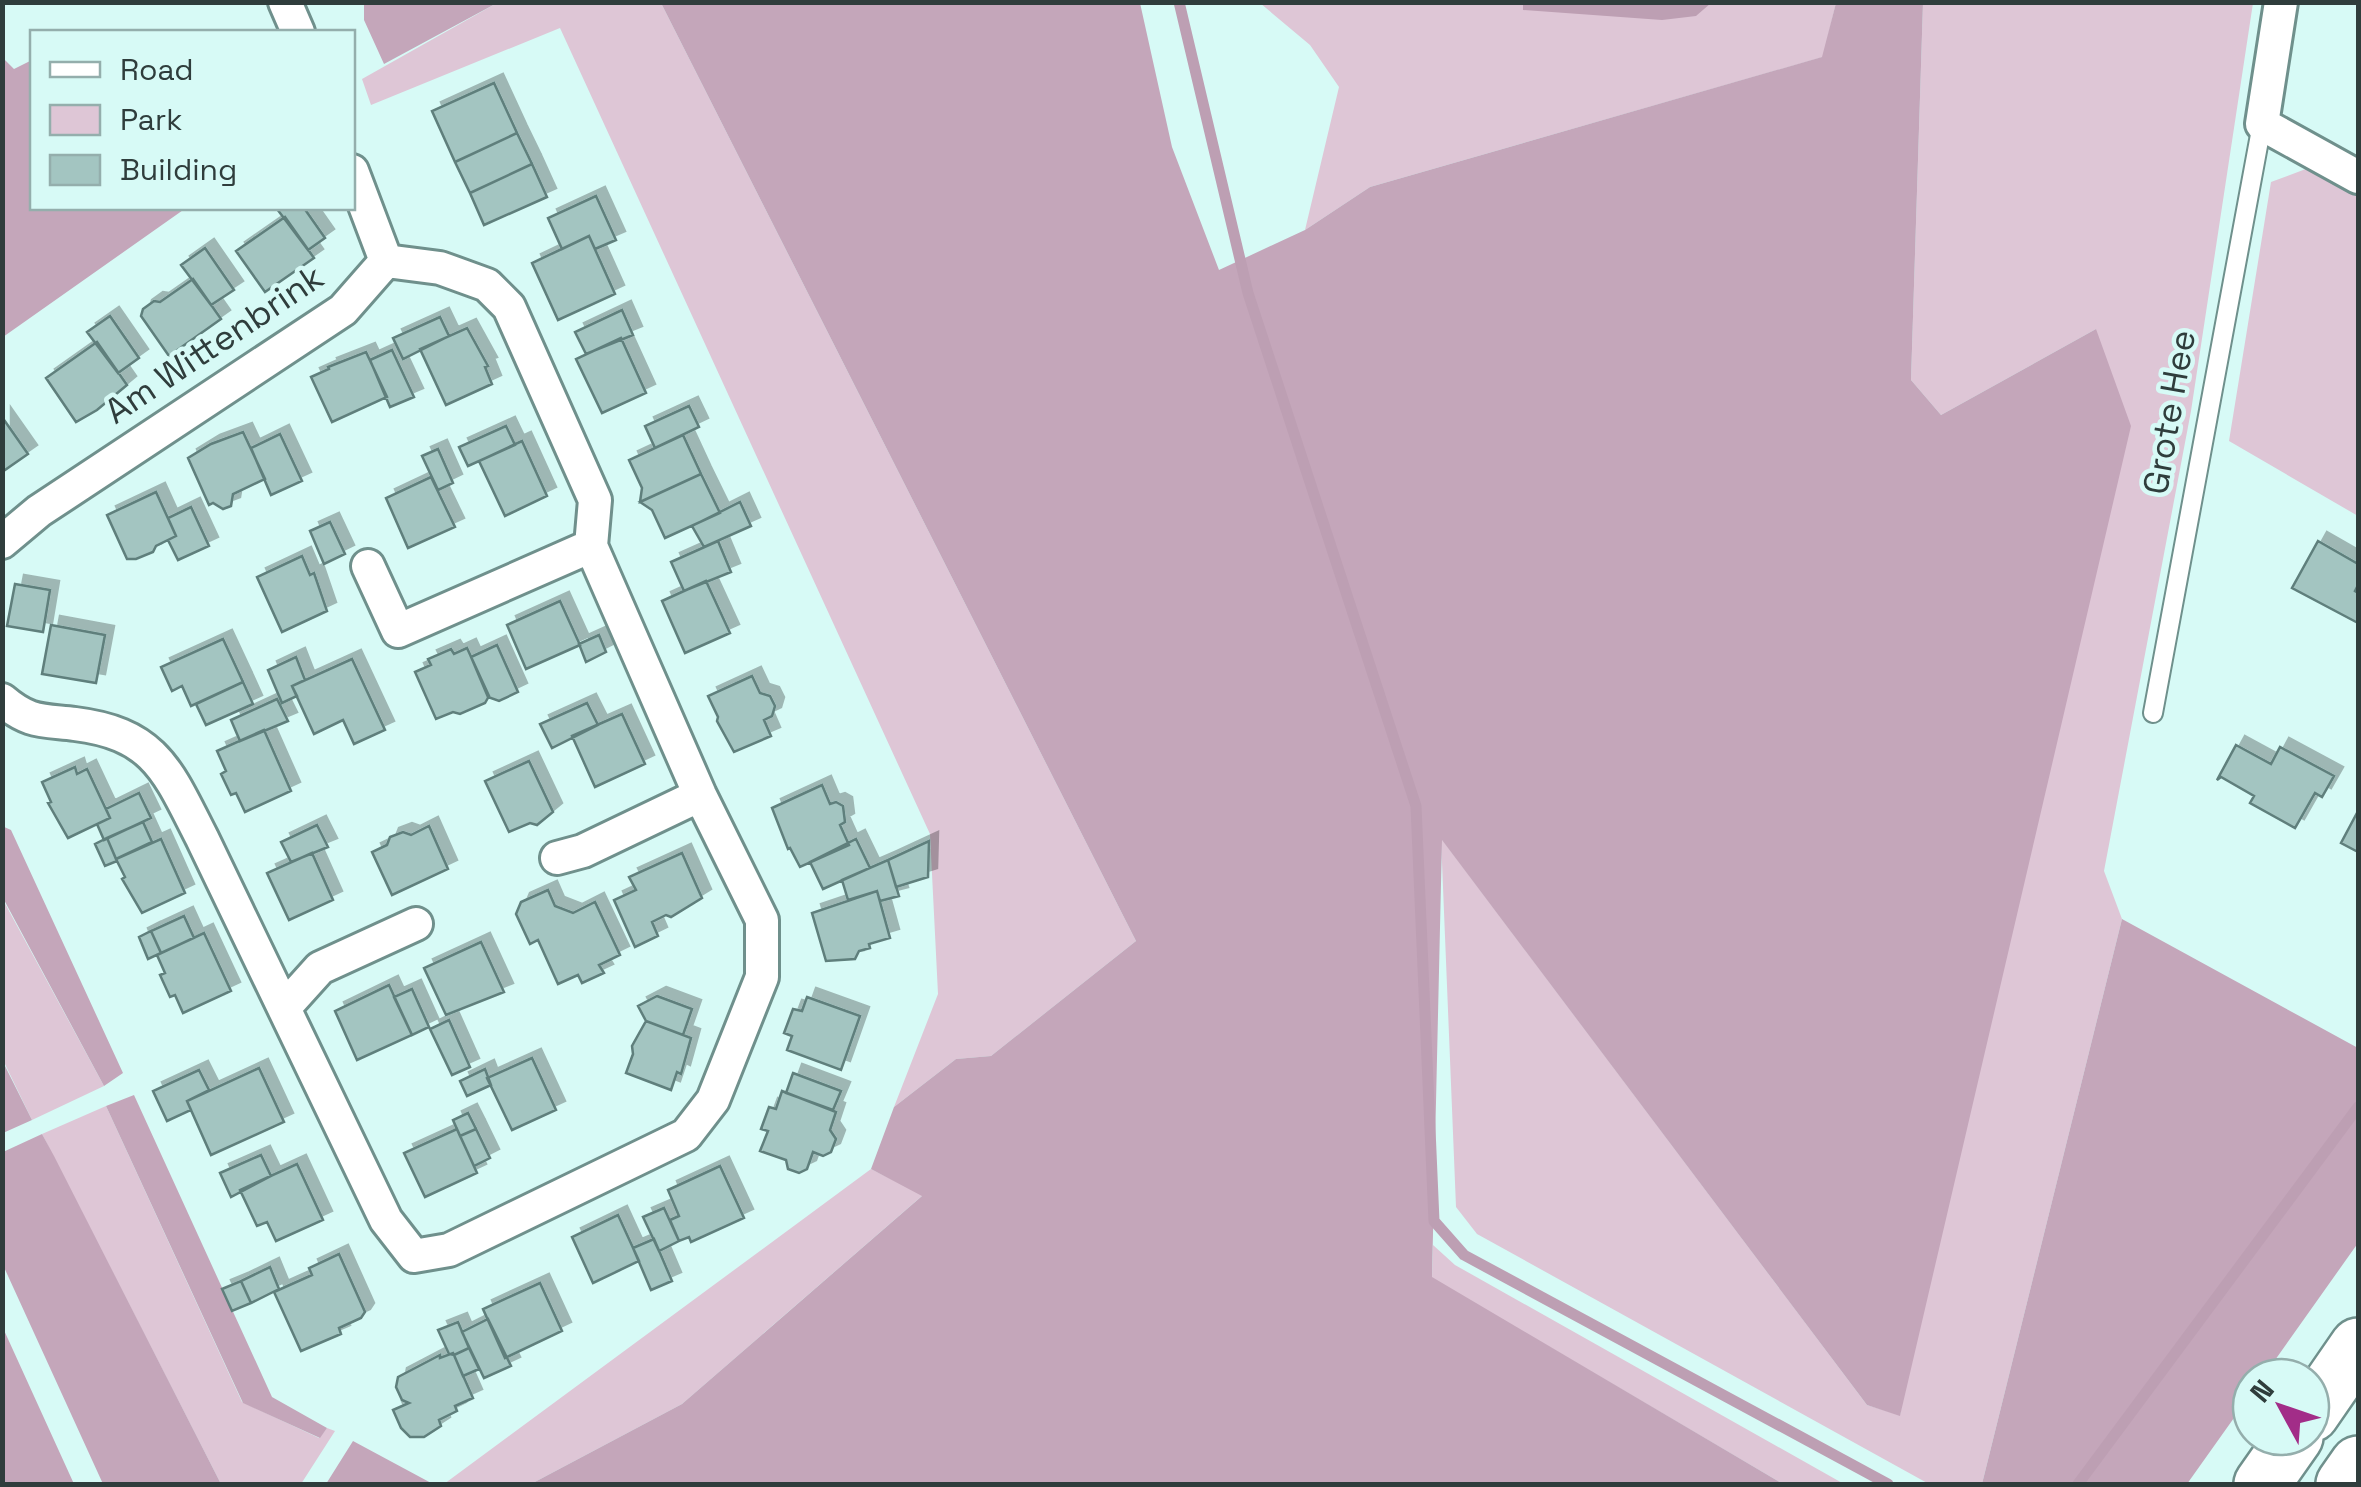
<svg xmlns="http://www.w3.org/2000/svg" width="2361" height="1487" viewBox="0 0 2361 1487" font-family="'Space Grotesk',sans-serif">
  <defs>
    <filter id="shadow"><feDropShadow dx="9" dy="-9" stdDeviation="0" flood-color="#0004"/></filter>
  </defs>
  <rect width="100%" height="100%" fill="#d7faf6"/>
  <path fill="#dec6d6" d="M497 3H661L1136 941 991 1056 956 1059 894 1107 938 994 930 834 560 28 371 105 362 79Z
    M1260 3H1836L1823 57 1370 187 1305 230 1339 87 1310 45Z
    M1923 3H2253L2191 411 2104 871 2122 919 1982 1484H1929L1477 1234 1456 1207 1441 838 1867 1405 1900 1415 2096 329 1941 415 1911 380Z
    M2311 167 2358 193V516L2229 441 2271 182Z
    M2 898 104 1086 32 1120 3 1060Z
    M106 1106 242 1402 319 1438 327 1428 335 1431 301 1484H221L42 1134Z
    M871 1169 923 1195 682 1404 531 1484H444Z
    M1433 1245 1455 1265 1844 1484H1783L1432 1278Z"/>
  <path fill="#c4a6ba" d="M364 3V2L497 3 384 64 364 20Z
    M661 3H1140L1172 147 1219 270 1305 230 1370 187 1822 57 1836 3H1923L1911 380 1941 415 2096 329 2131 426 1900 1416 1867 1405 1442 840 1432 1277 1783 1484H531L682 1404 922 1196 871 1169 894 1107 956 1059 991 1056 1136 941Z
    M2 57 14 69 32 60V208H186L3 337Z
    M2 826 11 830 123 1073 104 1086 3 898Z
    M2122 919 2358 1048V1243L2263 1377H2251V1394L2187 1484H1982Z
    M2 1060 32 1120 3 1133H2Z
    M134 1095 272 1397 327 1428 320 1438 243 1403 106 1106Z
    M42 1134 54 1156 221 1484H103L3 1265V1152Z
    M2 1328H3L74 1484H3Z
    M353 1441 433 1484H326Z"/>
  <path fill="#bd9fb3" d="M1523 2H1711V3L1696 16 1662 20 1523 10Z"/>
  <g fill="none" stroke-linecap="round" stroke-linejoin="round">
    <path stroke="#bd9fb3" stroke-width="11" d="M1179 2 1248 293 1416 806 1434 1221 1464 1255 1888 1484
      M2078 1484 2358 1107"/>
  </g>
  <path fill="#a3c5c1" stroke="#5f7f7c" stroke-width="2.5" filter="url(#shadow)" d="M494 83 517 133 455 162 432 111Z
    M517 133 532 164 470 193 455 162Z
    M532 164 547 197 484 225 470 193Z
    M596 196 616 240 595 249 589 236 562 249 548 218Z
    M279 208H304L325 238 308 250 277 209Z
    M285 217 314 258 265 292 236 251Z
    M589 236 615 294 558 320 532 263Z
    M205 248 234 290 211 305 181 265Z
    M193 279 221 319 169 356 141 316 143 309 154 301 160 302Z
    M622 310 633 335 586 354 575 332Z
    M110 316 139 358 118 373 87 332Z
    M440 317 449 336 403 359 393 338Z
    M467 328 488 366 485 367 492 384 446 405 420 349Z
    M621 338 646 393 602 413 576 359Z
    M97 342 127 385 97 410 76 422 46 378Z
    M392 350 414 397 390 407 370 360Z
    M366 352 387 397 332 422 311 377 329 369 328 367Z
    M689 406 699 427 655 448 645 426Z
    M2 417 28 454 2 472Z
    M506 426 515 445 468 466 459 447Z
    M243 432 265 479 233 494 231 506 223 509 213 503 209 505 188 458 211 444Z
    M280 434 302 481 271 495 251 448Z
    M683 435 701 474 640 502 642 488 629 460Z
    M522 441 547 496 505 516 479 461Z
    M438 449 453 483 438 490 422 456Z
    M701 474 720 513 665 538 652 510 640 502Z
    M431 477 455 527 408 548 386 498Z
    M156 492 176 536 156 546 153 552 136 559H127L107 515Z
    M740 502 751 526 704 547 692 526Z
    M191 507 209 546 178 560 168 540 176 536 168 518Z
    M330 522 345 554 324 564 310 531Z
    M718 541 731 572 684 591 671 562Z
    M2318 541 2358 564V585L2355 591 2358 593V623L2292 588Z
    M302 556 310 575 314 573 327 611 282 632 257 577Z
    M706 581 730 633 685 653 662 601Z
    M15 584 50 590 43 632 7 626Z
    M560 601 580 645 526 669 507 625Z
    M51 625 105 635 96 683 42 674Z
    M599 635 606 652 586 662 579 644Z
    M223 639 243 682 191 706 182 686 172 691 161 667Z
    M497 645 518 692 499 701 488 697 471 657Z
    M467 648 489 696 485 703 460 714 453 712 436 719 415 672 431 665 428 659 451 649 454 654Z
    M296 657 305 680 292 686 297 696 282 703 268 670Z
    M352 659 385 730 354 744 343 720 314 734 292 686Z
    M752 676 760 693 770 696 775 706 772 716 764 720 771 736 734 752 717 721 718 717 708 696Z
    M243 682 253 704 206 725 196 704Z
    M277 699 288 721 240 741 231 720Z
    M587 703 598 725 552 748 540 724Z
    M622 714 645 764 595 787 572 736Z
    M264 730 291 791 245 812 236 793 231 795 221 774 226 771 217 751Z
    M2236 745 2271 764 2280 747 2334 776 2322 797 2315 793 2295 828 2250 803 2254 796 2221 777 2217 780Z
    M529 761 553 812 537 825 530 823 509 832 485 781Z
    M75 767 77 774 87 769 110 818 68 838 48 803 51 802 42 782Z
    M822 785 830 804 836 802 843 806 845 822 840 825 849 845 800 867 790 848 788 849 772 808Z
    M139 793 151 818 104 840 97 824 110 818 106 809Z
    M2358 811V852L2341 843Z
    M143 822 152 842 116 859 107 838Z
    M317 825 328 847 291 862 281 842Z
    M429 826 448 869 392 895 372 852 387 845 390 837 403 832 411 835Z
    M107 838 117 861 105 866 95 844Z
    M161 839 185 893 142 913 122 879 125 877 116 859Z
    M856 839 870 868 823 889 810 862Z
    M929 841 928 877 896 887 888 860Z
    M312 853 333 900 289 920 267 873Z
    M682 853 702 898 671 917 666 915 652 922 658 936 635 947 614 900 636 890 629 877Z
    M888 860 899 896 880 901 877 891 848 900 842 880Z
    M548 890 555 906 573 913 595 902 620 955 599 965 604 973 582 983 578 975 558 984 538 940 530 944 516 914 521 902Z
    M877 891 890 938 869 944 870 948 859 951 855 959 826 961 812 913Z
    M184 916 194 938 161 953 151 931Z
    M151 931 161 953 148 959 139 937Z
    M204 933 231 991 183 1013 175 995 170 997 160 975 165 973 157 955Z
    M481 942 504 992 446 1015 424 968Z
    M389 985 412 1035 357 1060 335 1011Z
    M412 989 429 1027 412 1035 394 997Z
    M657 996 692 1009 683 1035 646 1021 638 1006Z
    M807 997 860 1016 841 1070 787 1050 792 1036 784 1033 793 1009 802 1011Z
    M449 1020 470 1067 452 1075 430 1029Z
    M646 1021 691 1038 681 1074 677 1072 671 1090 626 1073 633 1054 632 1046Z
    M532 1058 556 1110 512 1130 487 1078Z
    M259 1068 284 1122 211 1155 187 1101Z
    M485 1069 491 1085 467 1096 460 1081Z
    M199 1070 209 1090 187 1101 191 1110 167 1121 153 1091Z
    M793 1073 841 1091 833 1110 786 1093Z
    M782 1091 836 1112 830 1130 836 1139 831 1152 823 1156 813 1152 807 1169 799 1173 788 1169 786 1160 760 1151 768 1131 761 1129 769 1107 776 1109Z
    M468 1113 476 1129 460 1136 453 1120Z
    M457 1129 477 1173 425 1197 404 1153Z
    M476 1129 490 1158 474 1166 460 1136Z
    M261 1155 271 1176 231 1197 220 1173Z
    M297 1164 323 1220 276 1241 267 1222 257 1226 240 1190Z
    M720 1166 744 1218 691 1242 689 1237 679 1241 670 1220 679 1216 668 1190Z
    M664 1208 679 1241 659 1251 643 1217Z
    M618 1215 639 1261 593 1283 572 1237Z
    M654 1239 672 1281 651 1290 633 1248Z
    M339 1254 365 1312 361 1318 339 1328 341 1334 301 1351 274 1292 312 1275 309 1268Z
    M270 1267 279 1289 251 1303 241 1281Z
    M241 1281 251 1303 232 1311 222 1289Z
    M540 1283 562 1331 505 1358 483 1309Z
    M488 1319 511 1366 484 1378 462 1332Z
    M458 1322 469 1348 454 1355 449 1354 438 1330Z
    M469 1348 479 1369 463 1376 454 1355Z
    M453 1353 473 1398 455 1406 457 1411 439 1420 441 1426 424 1437H410L401 1428 393 1410 409 1403 402 1400 396 1387 398 1377 440 1355V1358Z"/>
  <g fill="none" stroke-linecap="round" stroke-linejoin="round">
    <g stroke="#6f908c" stroke-width="22">
      <path id="service" d="M2153 713 2262 124"/>
    </g>
    <g stroke="#6f908c" stroke-width="38">
      <path id="minor" d="M285 2 298 32
        M2281 2 2262 124 2358 177
        M2 542 39 511 343 310 386 261 352 171
        M368 566 398 631 591 546
        M2 700C29 723 41 720 75 724 156 734 168 772 202 838L386 1220 414 1256 449 1250 686 1135 713 1100 762 977V920L700 795 591 546 595 500 509 307 487 285 440 268 386 261
        M557 858 583 851 700 795
        M284 1008 320 968 416 924"/>
    </g>
    <g stroke="#6f908c" stroke-width="60">
      <path id="motorway" d="M2311 1414 2358 1346
        M2262 1484 2295 1437
        M2344 1484 2358 1464"/>
    </g>
    <use href="#service" stroke="#fff" stroke-width="18"/>
    <use href="#minor" stroke="#fff" stroke-width="32"/>
    <use href="#motorway" stroke="#fff" stroke-width="55"/>
  </g>
  <g text-anchor="middle" stroke-width="9" stroke-linejoin="round" paint-order="stroke">
    <g font-size="35" fill="#2f3d3c" stroke="#d7faf6">
      <text transform="translate(214 344) rotate(-34)" y="12">Am Wittenbrink</text>
      <text transform="translate(2169 412) rotate(-80)" y="12">Grote Hee</text>
    </g>
  </g>
  <rect width="2361" height="1487" fill="none" stroke="#2f3d3c" stroke-width="10"/>
  <rect x="30" y="30" width="325" height="180" fill="#d7faf6" stroke="#94aeac" stroke-width="2.5"/>
  <rect x="50" y="62" width="50" height="15" fill="#ffffff" stroke="#94aeac" stroke-width="2.5"/>
  <text x="120" y="80" font-size="30" fill="#2f3d3c">Road</text>
  <rect x="50" y="105" width="50" height="30" fill="#dec6d6" stroke="#94aeac" stroke-width="2.5"/>
  <text x="120" y="130" font-size="30" fill="#2f3d3c">Park</text>
  <rect x="50" y="155" width="50" height="30" fill="#a3c5c1" stroke="#94aeac" stroke-width="2.5"/>
  <text x="120" y="180" font-size="30" fill="#2f3d3c">Building</text>
  <g transform="translate(2281 1407) rotate(310)"><circle r="48" fill="#d7faf6" stroke="#94aeac" stroke-width="2.5"/>
  <path d="M0-8L18 38L0 25L-18 38Z" fill="#a22d88"/>
  <text y="-15" font-size="28" font-weight="bold" text-anchor="middle" fill="#2f3d3c">N</text>
  </g>
</svg>
